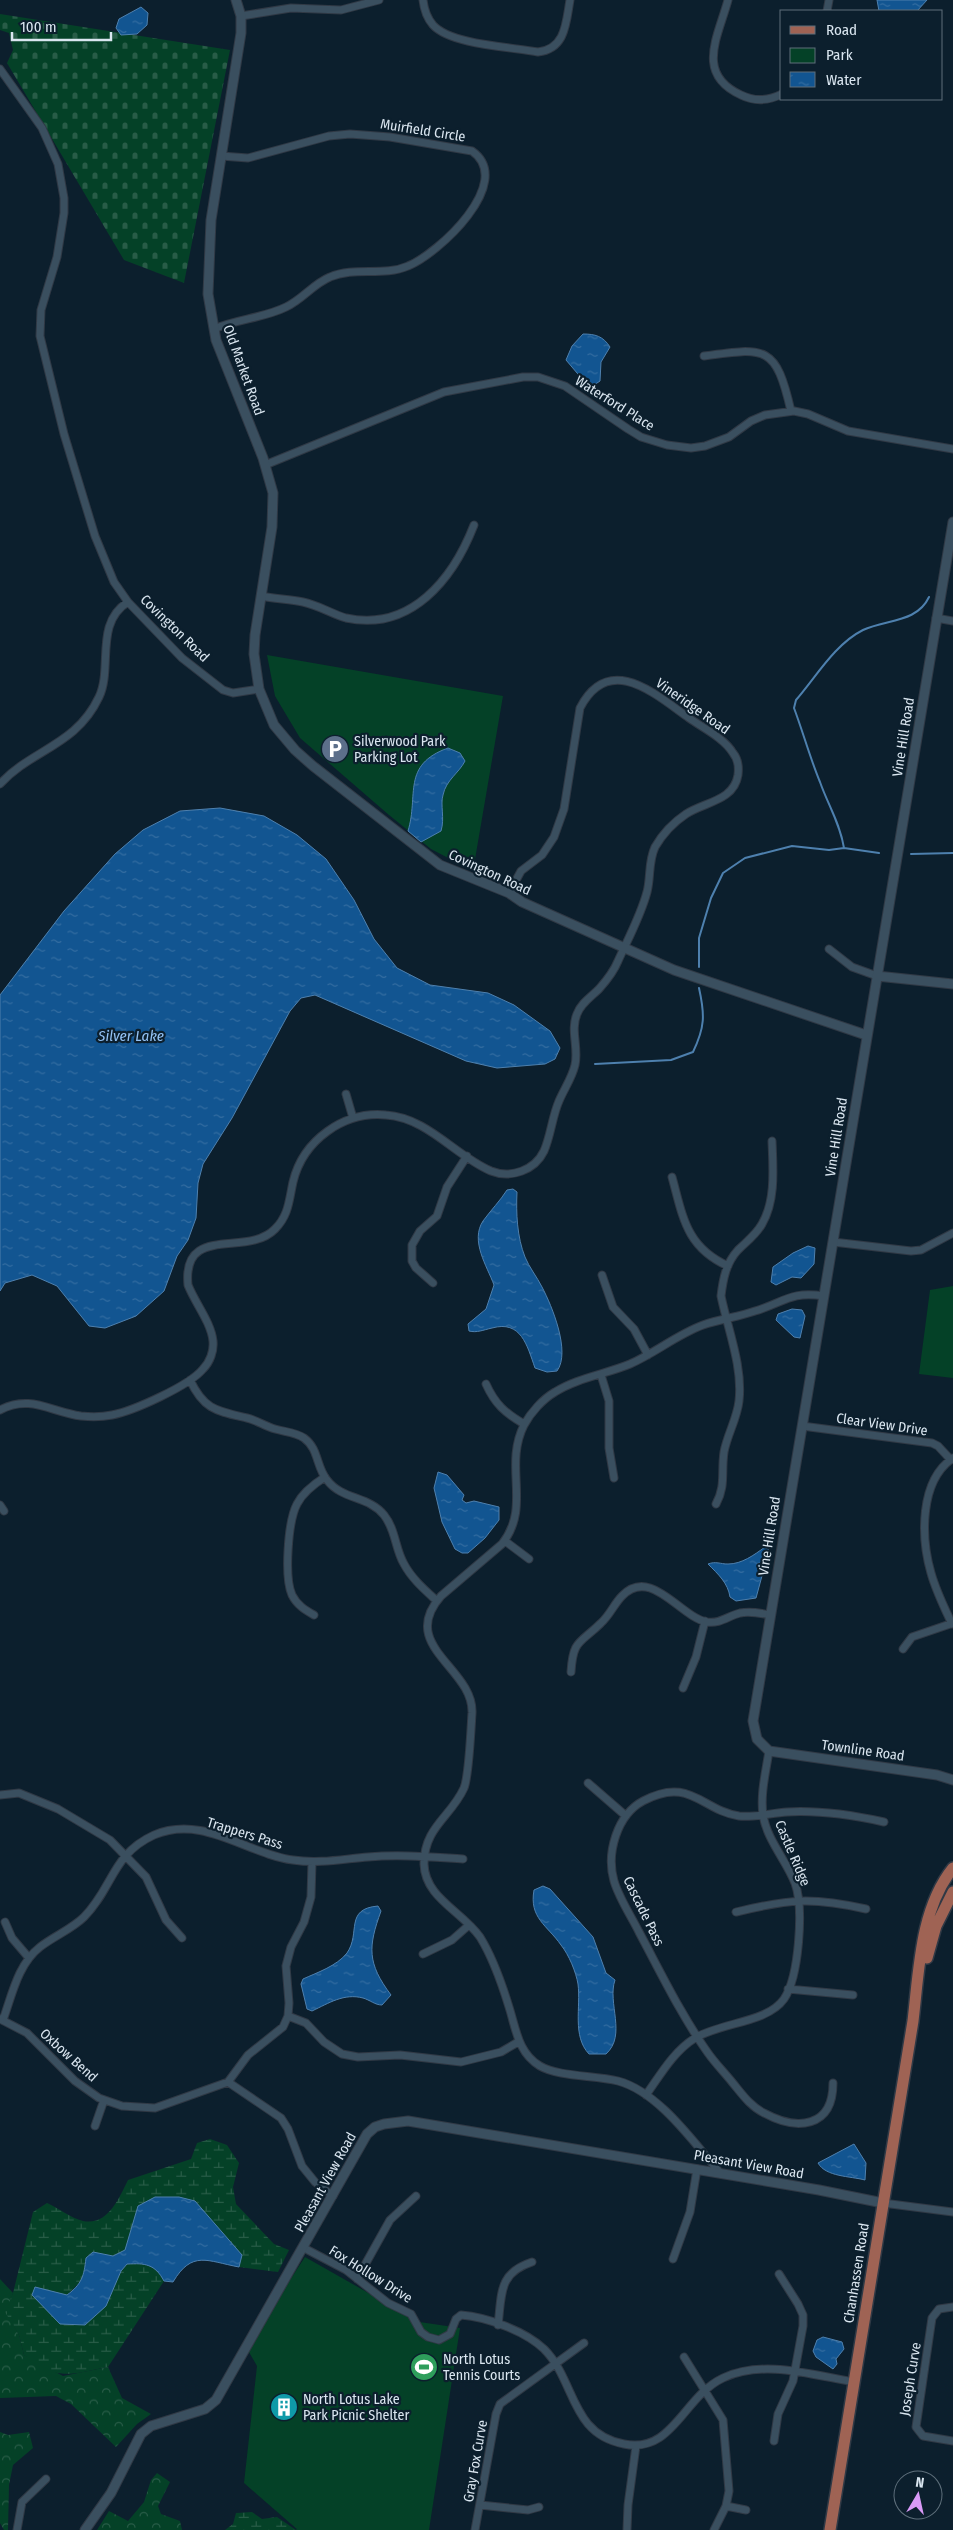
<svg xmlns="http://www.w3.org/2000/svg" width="953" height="2530" viewBox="0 0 953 2530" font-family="'Fira Sans Condensed',sans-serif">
  <defs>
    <pattern id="forest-crowns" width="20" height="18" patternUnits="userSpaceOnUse" patternTransform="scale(1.25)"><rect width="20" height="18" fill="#044127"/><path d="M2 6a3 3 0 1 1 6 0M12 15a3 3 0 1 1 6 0" fill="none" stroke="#285c47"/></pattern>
    <pattern id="wetland-marsh" width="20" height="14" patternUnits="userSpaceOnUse" patternTransform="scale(1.25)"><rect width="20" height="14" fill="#044127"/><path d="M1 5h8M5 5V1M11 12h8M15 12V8" fill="none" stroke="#285c47"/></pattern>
    <pattern id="cemetery-stones" width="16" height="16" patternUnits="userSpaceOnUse" patternTransform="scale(1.25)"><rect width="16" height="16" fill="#044127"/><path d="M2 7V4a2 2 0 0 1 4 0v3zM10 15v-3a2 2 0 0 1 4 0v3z" fill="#285c47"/></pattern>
    <pattern id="water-ripples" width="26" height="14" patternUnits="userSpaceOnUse" patternTransform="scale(1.25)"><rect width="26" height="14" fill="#125591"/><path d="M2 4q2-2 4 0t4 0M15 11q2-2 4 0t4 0" fill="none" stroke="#346da1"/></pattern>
  </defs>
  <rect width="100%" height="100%" fill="#0c1f2d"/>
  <path fill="url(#forest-crowns)" d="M0 2279 13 2293 6 2312 19 2335 24 2355 63 2376 108 2367 122 2398 151 2414 137 2424 116 2447 71 2404 56 2396 0 2398Z
    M0 2432 8 2435 29 2432 33 2448 13 2465 9 2485 8 2530H4L0 2523Z
    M157 2473 170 2482 158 2506 161 2514 180 2521 182 2530H97L109 2511 128 2521 144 2502 151 2480Z"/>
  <path fill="url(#wetland-marsh)" d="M210 2139 227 2145 239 2163 233 2187 236 2204 274 2244 289 2250 278 2272 239 2267 242 2255 138 2207 126 2250 113 2256 86 2258 83 2279 67 2295 35 2287 106 2306 121 2271 127 2264C145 2263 155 2264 164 2281L108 2367C67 2375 59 2381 24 2355L19 2335 5 2312 13 2293 33 2212 47 2203C58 2208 71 2218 83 2221 108 2226 119 2198 128 2180L191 2159 197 2143Z
    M252 2512 262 2519 277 2517 296 2530 300 2524 319 2530H225L233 2524 236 2513Z"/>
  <path fill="url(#cemetery-stones)" d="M0 14 230 50 184 283 124 260 7 63 13 50 9 33 0 30Z"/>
  <path fill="#044127" d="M267 655 503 696 473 871 431 849 389 815 300 738 275 696Z
    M953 1286V1378L919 1374 930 1290Z
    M305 2257 409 2316 413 2321 460 2328 429 2530H298L244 2483 257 2366 246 2347Z"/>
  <path fill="url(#water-ripples)" stroke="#4e80ae" d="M877 0H927L917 11H879Z
    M141 7 148 13 147 25 137 34 121 35 116 28 119 19Z
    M583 334C595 334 603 336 610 347L601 362 600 381 594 385 583 380 566 360 572 346Z
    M448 748 460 753 465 761C459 773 446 780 443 795 440 805 445 818 441 831L421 842 408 831C419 795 401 765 448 748Z
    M220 808 264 816 297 835 326 859 354 900 374 939 397 968 430 985 488 993 514 1005 550 1031 560 1048 555 1059 545 1064 497 1068 466 1061 315 995 301 998 290 1011 232 1118 203 1164 198 1183 196 1218 188 1240 177 1256 164 1291 136 1316 105 1328 89 1326 57 1286 32 1275 5 1283 0 1291V995L64 911 115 854 143 830 180 811Z
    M513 1189 517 1192C516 1213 517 1237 525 1257 529 1267 537 1277 542 1287 552 1306 571 1352 557 1371L547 1372 535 1368C527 1345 521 1320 492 1328 483 1330 477 1333 469 1331L468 1324 486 1309 494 1285C487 1266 470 1241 483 1221 491 1210 500 1201 507 1190Z
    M808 1246 815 1248 814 1264 801 1278 792 1277 776 1285 771 1282 773 1267 793 1253Z
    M792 1309 802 1310 805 1316 800 1338 794 1337 776 1320 778 1314Z
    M438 1472 447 1475 464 1495 462 1500 466 1503 474 1501 499 1507V1520L485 1538 468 1553H462L455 1549 442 1522 434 1488Z
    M765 1547 769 1550 756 1598 736 1601 730 1597C728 1583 718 1574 708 1564 716 1561 720 1564 728 1564 742 1564 754 1555 765 1547Z
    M543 1886 550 1889 593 1937 606 1973 615 1980C607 2003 627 2035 606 2054H589C572 2036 581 2007 578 1984 576 1972 569 1955 561 1945 547 1925 529 1918 534 1890Z
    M378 1906 381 1911C368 1947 367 1963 391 1995L382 2005C375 2005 370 2000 363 1998 344 1993 329 2003 312 2011L307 2009 301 1984 303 1979C316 1973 337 1966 347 1953 361 1933 344 1909 378 1906Z
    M854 2144 866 2163 865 2180C850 2176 826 2177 818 2163Z
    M155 2197H179L195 2201 242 2255 239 2267C207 2261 192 2250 173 2282L164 2281C155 2264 145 2263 127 2264L121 2271 106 2306 85 2325 60 2324 32 2295 35 2287 67 2295C82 2284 84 2276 86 2258L93 2252 113 2256 125 2250 138 2206Z
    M823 2337 842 2342 844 2349 836 2359 837 2364 833 2369 816 2357 813 2351 817 2340Z"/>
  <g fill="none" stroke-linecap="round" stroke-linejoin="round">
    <path stroke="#4e80ae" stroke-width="2" d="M844 848C840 823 828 805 820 782 810 758 803 732 794 708L796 700C816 677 835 644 863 630 886 619 917 623 929 597
      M911 854 953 853
      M699 967V938L711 898 723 873 745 858 792 846 829 850 844 848 879 853
      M595 1064 671 1060 693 1052C705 1027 705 1015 699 988"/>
    <g stroke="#303945" stroke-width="9">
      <path id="minor" d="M423 0C424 9 427 18 433 25 451 45 512 47 538 52 566 49 566 22 570 0
        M728 0C718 37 695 74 741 95 755 102 768 101 782 94
        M827 11 829 0
        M241 16 291 8 341 10 379 0
        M0 69 42 128 58 164 64 198V213L57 257 41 310 40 336 64 434 95 536 114 582 128 602 182 658 223 690 233 693 259 689
        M214 329C237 319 264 318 286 307 303 299 313 284 330 277 355 266 383 277 408 266 438 254 516 182 472 151L390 137 350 134 329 136 248 158 221 156
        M704 356C767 347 776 346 791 411
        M265 465 444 392 523 377H538L565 386 628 429 641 437 667 445 691 448 705 446 729 437 751 421 765 415 794 411 808 414 848 431 953 449
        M261 596C275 599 289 599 303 602 318 605 332 614 346 618 411 632 453 579 474 525
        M936 618 953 621
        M0 784C32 749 76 746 99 697 113 668 94 623 128 602
        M829 949 852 967 877 976
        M346 1094 353 1118
        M672 1177C683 1217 686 1247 728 1266
        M833 1242 911 1251 921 1250 953 1233
        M602 1275 613 1307 634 1329 648 1355
        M433 1283 416 1268 412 1261V1245L420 1231 437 1216 447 1187 467 1156
        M601 1375 609 1401V1448L614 1478
        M190 1380C204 1410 217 1411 247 1418 256 1420 265 1426 275 1429 285 1432 295 1432 304 1438 319 1449 316 1467 327 1480 342 1500 369 1496 384 1515 396 1530 395 1549 404 1564 412 1579 425 1590 437 1601
        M486 1384C495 1404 505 1413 524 1424
        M0 1410C30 1394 51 1412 81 1416 91 1417 102 1417 112 1415 133 1411 189 1386 203 1369 210 1362 214 1351 213 1341 211 1322 195 1303 188 1285 182 1223 247 1258 275 1229 289 1215 289 1200 293 1182 303 1140 344 1111 386 1115 428 1118 454 1155 491 1171 511 1179 535 1170 544 1151 551 1135 552 1117 559 1101 564 1089 572 1078 575 1065 579 1048 570 1030 577 1014 581 1003 591 997 599 989 607 980 614 971 618 961 628 939 641 915 647 892 651 877 648 862 655 847 662 835 674 822 686 814 704 802 734 801 738 775 739 767 738 759 733 753 724 738 703 728 689 718 655 694 609 652 580 708L564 809 554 837 542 855 521 871 509 893
        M802 1426 932 1443 938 1446 951 1460
        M716 1504C726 1486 721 1472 724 1452 727 1435 737 1419 739 1401 743 1367 728 1330 721 1296 723 1279 726 1263 738 1250 747 1241 756 1235 762 1224 776 1200 773 1168 772 1141
        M0 1505 4 1511
        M505 1541 529 1559
        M314 1615C305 1610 297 1605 292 1595 284 1577 288 1521 297 1504 303 1492 314 1484 325 1477
        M952 1624C944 1607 936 1591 931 1573 921 1538 919 1481 953 1458
        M903 1649 912 1637 953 1623
        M571 1672C573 1639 580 1644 601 1623 610 1615 614 1604 622 1596 651 1566 680 1617 707 1622 720 1624 728 1616 740 1613 750 1611 760 1613 770 1615
        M683 1688 696 1657 705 1621
        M588 1783 626 1816
        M0 1795 19 1793 58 1809 110 1840 146 1877 166 1920 182 1938
        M736 1912C790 1899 812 1897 866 1909
        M5 1922 12 1938 29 1958
        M423 1954 452 1940 469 1925
        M788 1989 853 1995
        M288 2016 306 2023 324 2042 342 2054 358 2057 400 2055 461 2062 501 2052 518 2042
        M0 2019 27 2033 75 2081 99 2098 122 2106 155 2108 228 2082 248 2055 283 2027 288 2016 289 2003 286 1966 291 1947 304 1922 311 1897 312 1862
        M3 2020C12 1995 18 1964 40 1947 54 1936 72 1929 84 1917 113 1888 112 1854 154 1835 203 1814 247 1854 293 1860 319 1864 343 1859 368 1857 400 1854 431 1857 463 1859
        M228 2082 281 2118 288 2129 302 2166 315 2182 333 2196
        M833 2083C833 2128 797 2131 764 2113 750 2106 742 2094 732 2082 724 2072 715 2063 708 2053 681 2015 661 1973 639 1932 631 1916 619 1898 614 1881 606 1853 617 1815 643 1801 690 1776 701 1810 739 1816 754 1818 771 1813 787 1812 821 1810 852 1815 884 1822
        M646 2095C661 2074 673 2052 695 2038 722 2022 767 2023 784 1999 799 1977 804 1908 795 1883 786 1860 767 1840 763 1815 760 1794 766 1771 769 1751
        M95 2126 104 2100
        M721 2174C694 2143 659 2092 618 2081 595 2075 559 2077 540 2066 518 2053 516 2029 509 2007 502 1984 493 1958 480 1937 462 1911 425 1898 424 1864 424 1827 451 1817 464 1788 469 1776 471 1728 472 1713 474 1668 397 1646 441 1596L502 1544C532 1506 503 1467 524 1425 531 1412 543 1399 555 1392 577 1378 606 1374 630 1364 655 1353 678 1334 703 1325 720 1319 738 1317 755 1311 785 1302 790 1291 824 1296
        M883 2203 953 2212
        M304 2248 346 2270 388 2303 411 2314 421 2332 428 2337 439 2340 450 2334 456 2319 461 2315C487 2317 525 2331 544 2349 576 2381 570 2434 624 2444 673 2454 683 2397 723 2378 763 2359 812 2375 854 2382
        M673 2259 690 2212 697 2169
        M357 2279 390 2220 416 2196
        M953 2307 939 2309 932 2318 916 2427 923 2436 953 2441
        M498 2325C502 2294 498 2273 532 2262
        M684 2357 723 2420 729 2491 726 2506 714 2530
        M774 2441 778 2414 793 2381 803 2326V2315L798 2304 779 2274
        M480 2505 528 2510 539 2507
        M726 2506 746 2510
        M17 2530 22 2502 46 2479
        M475 2530 496 2414 500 2404 584 2343
        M627 2530 628 2505 636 2446"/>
    </g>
    <g stroke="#303945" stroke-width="11">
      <path id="tertiary" d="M236 0 241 16V33L211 220 208 294 216 340 263 458 273 493 272 527 255 635 254 654 259 689 274 725 295 750 313 766 440 865 509 893 522 902 674 970 866 1035
        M953 522 753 1721 757 1739 769 1751 937 1775 953 1780
        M877 976 953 984
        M85 2530 111 2493 141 2434 151 2426 205 2409 216 2400 367 2134 375 2127 384 2124 408 2121 819 2190 883 2203"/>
    </g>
    <g stroke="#303945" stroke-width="14">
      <path id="primary" d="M927 1958 936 1926 953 1892
        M830 2530 913 2021C919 1971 920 1909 953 1868"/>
    </g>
    <use href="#minor" stroke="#3a4f5f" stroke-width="7"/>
    <use href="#tertiary" stroke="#3a4f5f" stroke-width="9"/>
    <use href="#primary" stroke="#9f6354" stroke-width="11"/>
  </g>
  <defs>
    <g id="parking-disc" transform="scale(1.4375)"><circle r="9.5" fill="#5c6f8a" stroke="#0c1f2d"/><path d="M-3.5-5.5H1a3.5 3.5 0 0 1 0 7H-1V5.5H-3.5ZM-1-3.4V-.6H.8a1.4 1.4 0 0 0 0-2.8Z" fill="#fff"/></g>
    <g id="stadium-disc" transform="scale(1.4375)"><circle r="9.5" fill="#2e9e5b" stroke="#0c1f2d"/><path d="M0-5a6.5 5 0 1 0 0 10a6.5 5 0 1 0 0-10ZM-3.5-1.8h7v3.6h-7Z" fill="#fff"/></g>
    <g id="building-disc" transform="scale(1.4375)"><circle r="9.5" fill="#0f9aa8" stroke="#0c1f2d"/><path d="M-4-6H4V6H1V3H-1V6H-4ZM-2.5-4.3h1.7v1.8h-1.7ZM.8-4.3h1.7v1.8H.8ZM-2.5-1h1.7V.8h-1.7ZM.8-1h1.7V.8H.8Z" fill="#fff"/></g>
  </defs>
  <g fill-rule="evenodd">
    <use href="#parking-disc" x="335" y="749"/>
    <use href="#stadium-disc" x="424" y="2367"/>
    <use href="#building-disc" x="284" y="2407"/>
  </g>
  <g text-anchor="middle" stroke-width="4.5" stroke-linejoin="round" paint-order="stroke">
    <g font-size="14" fill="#dae6f0" stroke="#0c1f2d">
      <text transform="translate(423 130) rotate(9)" y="5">Muirfield Circle</text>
      <text transform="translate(244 370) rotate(70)" y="5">Old Market Road</text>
      <text transform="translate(615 403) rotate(32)" y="5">Waterford Place</text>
      <text transform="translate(175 628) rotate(44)" y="5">Covington Road</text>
      <text transform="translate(693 706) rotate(35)" y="5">Vineridge Road</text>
      <text transform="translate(903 737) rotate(-81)" y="5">Vine Hill Road</text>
      <text transform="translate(490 872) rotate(25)" y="5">Covington Road</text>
      <text transform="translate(836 1137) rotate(-81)" y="5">Vine Hill Road</text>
      <text transform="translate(882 1424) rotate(8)" y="5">Clear View Drive</text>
      <text transform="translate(769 1536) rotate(-81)" y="5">Vine Hill Road</text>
      <text transform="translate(863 1750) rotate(8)" y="5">Townline Road</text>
      <text transform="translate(245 1833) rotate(17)" y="5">Trappers Pass</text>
      <text transform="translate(793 1853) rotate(67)" y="5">Castle Ridge</text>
      <text transform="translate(644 1911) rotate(64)" y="5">Cascade Pass</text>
      <text transform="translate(69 2055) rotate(42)" y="5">Oxbow Bend</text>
      <text transform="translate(749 2164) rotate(10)" y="5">Pleasant View Road</text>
      <text transform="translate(325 2182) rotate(-61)" y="5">Pleasant View Road</text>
      <text transform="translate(856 2273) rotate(-81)" y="5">Chanhassen Road</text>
      <text transform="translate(371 2274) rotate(32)" y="5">Fox Hollow Drive</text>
      <text transform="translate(910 2379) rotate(-81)" y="5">Joseph Curve</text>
      <text transform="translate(475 2461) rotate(-80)" y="5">Gray Fox Curve</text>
    </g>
    <g font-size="14" fill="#dae6f0" stroke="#0c1f2d" text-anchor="start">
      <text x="354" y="746">Silverwood Park<tspan x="354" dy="16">Parking Lot</tspan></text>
      <text x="443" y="2364">North Lotus<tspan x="443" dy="16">Tennis Courts</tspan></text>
      <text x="303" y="2404">North Lotus Lake<tspan x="303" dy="16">Park Picnic Shelter</tspan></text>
    </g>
    <g font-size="15" font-style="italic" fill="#94c3f6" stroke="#0c1f2d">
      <text x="131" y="1041">Silver Lake</text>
    </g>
  </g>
  <rect x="780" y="10" width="162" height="90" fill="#0c1f2d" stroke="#5e6f7b"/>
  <rect x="790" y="26" width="25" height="8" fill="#9f6354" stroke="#5e6f7b"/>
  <text x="826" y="35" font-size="15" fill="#dae6f0">Road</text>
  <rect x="790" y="48" width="25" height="15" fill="#044127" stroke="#5e6f7b"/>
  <text x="826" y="60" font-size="15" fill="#dae6f0">Park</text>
  <rect x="790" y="72" width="25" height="15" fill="url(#water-ripples)" stroke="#5e6f7b"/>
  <text x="826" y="85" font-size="15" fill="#dae6f0">Water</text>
  <g transform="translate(918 2495) rotate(9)"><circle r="24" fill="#0c1f2d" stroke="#5e6f7b"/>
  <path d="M0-4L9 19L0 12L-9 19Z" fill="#d99af7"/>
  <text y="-8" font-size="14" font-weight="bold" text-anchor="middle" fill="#dae6f0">N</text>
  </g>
  <path d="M12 32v8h99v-8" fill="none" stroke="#dae6f0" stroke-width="2.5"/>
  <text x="20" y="32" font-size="15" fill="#dae6f0" stroke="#0c1f2d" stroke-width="4" paint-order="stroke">100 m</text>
</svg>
